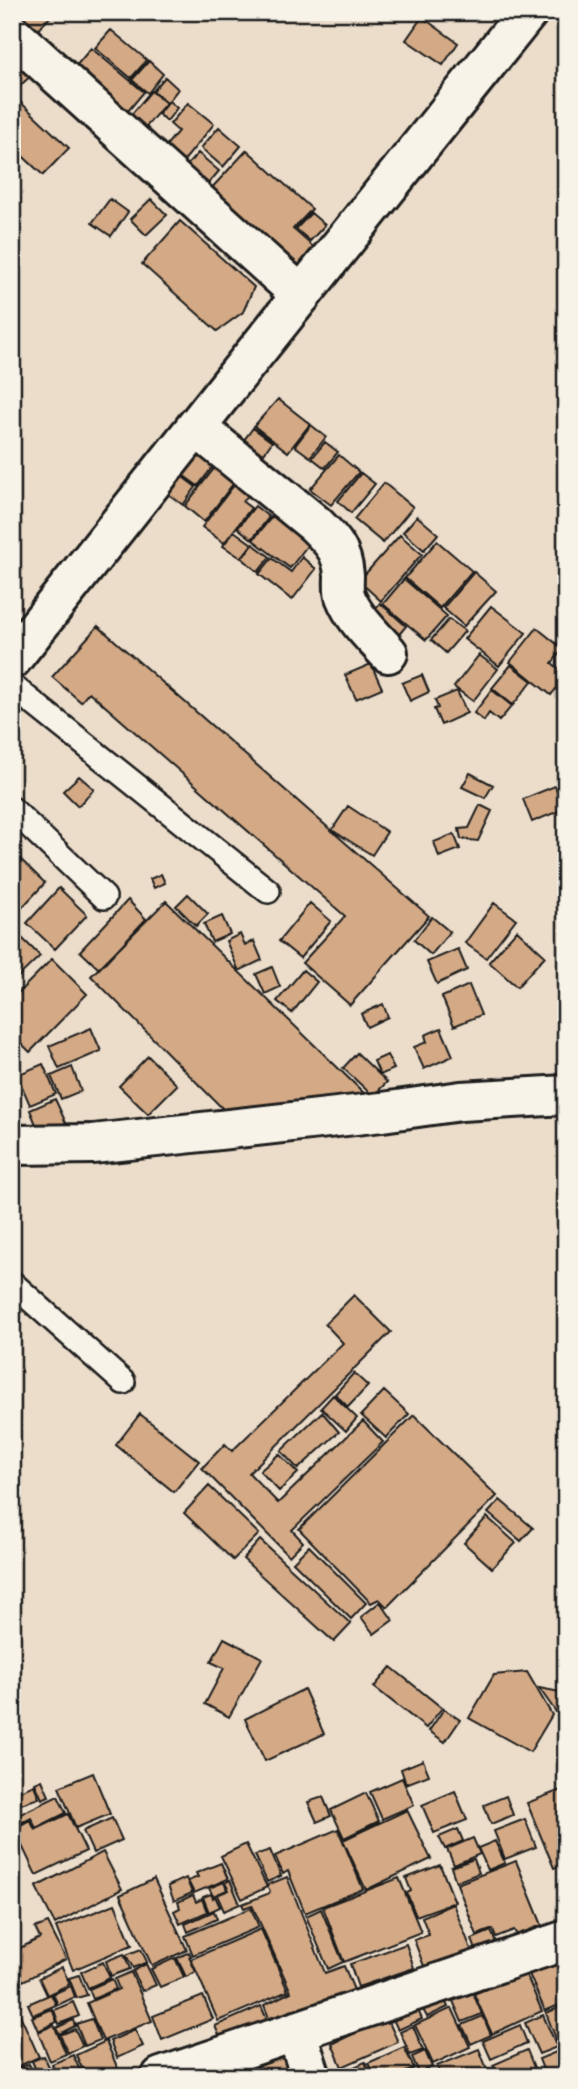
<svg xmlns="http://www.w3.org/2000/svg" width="578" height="2089" viewBox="0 0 578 2089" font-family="Caveat,sans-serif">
  <rect width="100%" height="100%" fill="#ecddcb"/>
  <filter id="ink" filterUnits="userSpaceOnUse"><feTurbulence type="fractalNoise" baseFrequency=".0143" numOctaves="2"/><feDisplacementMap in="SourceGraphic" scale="14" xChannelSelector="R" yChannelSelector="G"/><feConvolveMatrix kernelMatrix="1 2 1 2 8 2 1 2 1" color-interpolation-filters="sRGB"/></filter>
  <g filter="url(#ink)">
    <path fill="#d4aa86" stroke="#1c1c1c" stroke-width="2" d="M12 12H55L30 38 12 22Z
      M422 17 458 43 443 65 406 40Z
      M111 30 147 60 131 78 95 48Z
      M91 48 144 92 123 117 70 73Z
      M12 51 34 73 12 93Z
      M149 61 163 74 148 93 132 80Z
      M165 77 178 89 167 103 153 91Z
      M151 91 166 103 145 128 130 116Z
      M16 98 69 148 43 175 12 146V102Z
      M169 101 177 108 167 121 158 114Z
      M188 103 214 124 183 162 165 147 178 131 170 124Z
      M219 127 241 146 223 167 201 148Z
      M247 150 312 209 293 229 318 251 297 275 207 193Z
      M198 153 219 171 202 191 180 173Z
      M110 199 128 212 111 236 92 223Z
      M151 199 167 215 146 235 130 219Z
      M311 213 325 225 310 241 296 229Z
      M180 221 254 287 243 312 217 331 142 264Z
      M278 399 310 424 288 452 254 426Z
      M311 425 326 437 310 457 295 446Z
      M253 428 272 442 254 467 235 452Z
      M325 442 338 452 325 468 312 458Z
      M198 448 217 461 198 486 180 473Z
      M339 455 359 472 331 505 310 489Z
      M220 461 239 476 204 522 185 506Z
      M361 473 375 484 351 513 338 501Z
      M180 475 196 487 183 505 167 493Z
      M238 480 251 491 243 502 251 508 224 543 202 527Z
      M384 483 413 507 383 543 354 519Z
      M255 506 269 517 252 539 238 528Z
      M274 514 310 542 290 568 253 540Z
      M417 516 438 534 424 550 403 532Z
      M234 531 252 544 241 558 223 546Z
      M400 535 422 554 381 601 359 581Z
      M437 541 472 571 440 608 405 578Z
      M253 544 270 557 258 572 242 558Z
      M302 557 316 569 292 600 259 574 272 558 291 572Z
      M474 572 496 591 464 626 443 608Z
      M404 579 447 616 426 640 383 604Z
      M380 603 406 626 392 643 366 620Z
      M491 606 526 633 499 666 464 639Z
      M449 619 465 631 446 653 431 640Z
      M98 626 429 916 350 1005 302 963 345 916 89 692 81 702 52 677Z
      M537 628 563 649 552 663 566 674V676L551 695 510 662Z
      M479 655 498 669 473 701 454 687Z
      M371 664 382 688 356 699 345 675Z
      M511 665 532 681 513 705 492 688Z
      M422 675 429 692 410 701 402 683Z
      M492 690 512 706 499 721 489 713 484 721 474 713Z
      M457 691 467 713 441 725 434 709 438 708 435 700Z
      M470 773 493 785 485 798 462 787Z
      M79 776 94 789 78 806 63 791Z
      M555 786 564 809 532 822 523 799Z
      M480 805 492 811 478 841 461 839 459 829 469 828Z
      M348 806 387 832 372 855 332 830Z
      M454 834 460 849 439 857 434 842Z
      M12 851 45 883 15 915 12 912Z
      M161 874 165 883 154 888 150 879Z
      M59 888 87 915 55 949 27 923Z
      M188 894 208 914 196 926 176 906Z
      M128 900 146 919 99 969 80 951Z
      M166 901 371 1100 225 1111 91 976Z
      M310 903 331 921 300 958 279 941Z
      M494 903 516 919 486 958 465 943Z
      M222 916 230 934 212 942 204 924Z
      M432 917 450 932 431 955 414 940Z
      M12 928 40 956 12 983Z
      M517 930 545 956 517 987 489 962Z
      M240 934 245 945 254 941 262 960 239 971 226 941Z
      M458 949 467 970 437 984 427 962Z
      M52 959 87 994 30 1052 12 1034V999Z
      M272 967 280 987 265 994 256 974Z
      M303 970 317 982 292 1013 277 1001Z
      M469 985 481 1015 454 1026 442 997Z
      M383 1004 388 1017 367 1027 361 1014Z
      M91 1028 101 1051 59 1069 49 1046Z
      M441 1028 453 1056 424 1069 414 1047 427 1042 425 1035Z
      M357 1053 387 1082 373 1096 343 1068Z
      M387 1055 394 1069 380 1075 374 1061Z
      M148 1056 177 1085 148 1114 119 1086Z
      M43 1064 56 1094 30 1105 17 1075Z
      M72 1067 81 1091 61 1099 51 1076Z
      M55 1099 66 1123 40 1134 30 1110Z
      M354 1295 391 1332 249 1473 278 1503 363 1421 383 1442 292 1530 303 1542 289 1556 202 1468 225 1444 232 1451 343 1343 325 1324Z
      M354 1373 368 1386 348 1407 335 1394Z
      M384 1391 409 1414 386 1438 361 1415Z
      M333 1395 357 1418 346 1431 321 1408Z
      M322 1412 339 1432 298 1469 281 1451Z
      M140 1414 199 1461 174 1492 116 1445Z
      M414 1415 497 1496 387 1607 379 1599 371 1603 299 1529Z
      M279 1454 298 1473 279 1491 260 1471Z
      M209 1486 259 1534 233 1560 184 1513Z
      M500 1500 533 1528 521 1541 488 1513Z
      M487 1517 516 1543 492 1568 464 1543Z
      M260 1540 351 1624 334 1642 243 1559Z
      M309 1546 366 1603 351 1619 293 1562Z
      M380 1602 393 1620 374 1634 361 1617Z
      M224 1638 262 1658 229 1717 205 1704 224 1668 211 1662Z
      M391 1667 442 1708 426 1728 374 1687Z
      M527 1672 552 1715 530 1752 469 1718 494 1675Z
      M539 1688 566 1693V1711L556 1712Z
      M304 1689 324 1734 265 1761 245 1719Z
      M444 1709 460 1720 445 1742 429 1731Z
      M423 1760 429 1775 406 1784 401 1769Z
      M93 1773 110 1814 76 1828 59 1787Z
      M402 1778 414 1805 382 1819 370 1792Z
      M42 1780 49 1796 42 1799 35 1783Z
      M34 1785 39 1798 21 1804 17 1792Z
      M566 1788V1864L554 1868 527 1803Z
      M455 1791 467 1820 434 1833 422 1805Z
      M366 1793 379 1821 344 1838 331 1810Z
      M58 1796 66 1813 36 1828 31 1818 20 1823 16 1816Z
      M506 1796 513 1815 491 1824 484 1805Z
      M323 1797 331 1816 317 1822 308 1802Z
      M407 1810 431 1859 366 1890 343 1840Z
      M68 1814 86 1851 36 1875 14 1829 30 1820 35 1830Z
      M112 1818 122 1840 93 1853 83 1831Z
      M525 1819 536 1847 505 1859 494 1831Z
      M338 1829 363 1889 305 1913 288 1871 283 1874 275 1856Z
      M458 1829 463 1841 445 1849 439 1837Z
      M473 1838 480 1854 454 1865 447 1849Z
      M495 1841 505 1863 488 1870 478 1848Z
      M246 1844 267 1887 242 1899 221 1856Z
      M270 1850 281 1876 267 1882 255 1855Z
      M103 1852 122 1889 55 1924 36 1887Z
      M474 1859 479 1873 456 1882 451 1867Z
      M516 1861 542 1925 517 1935 514 1930 496 1937 493 1929 477 1935 457 1884Z
      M221 1863 228 1879 194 1893 188 1881 198 1877 196 1873Z
      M440 1865 455 1902 416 1916 407 1893 411 1891 406 1878Z
      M287 1877 325 1973 344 1966 354 1990 271 2023 264 2005 291 1992 252 1905 244 1908 242 1904 270 1893 267 1885Z
      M186 1878 192 1893 174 1901 168 1886Z
      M399 1878 421 1932 344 1962 323 1907Z
      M154 1879 187 1950 152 1966 120 1895Z
      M230 1880 240 1904 224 1911 217 1895 229 1890 225 1883Z
      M224 1882 227 1890 213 1896 209 1888Z
      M211 1894 213 1898 215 1896 220 1907 209 1912 203 1897Z
      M193 1895 196 1902 202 1899 207 1912 180 1924 174 1911 180 1908 178 1902Z
      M115 1904 132 1945 73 1970 56 1927Z
      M453 1904 473 1954 436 1969 433 1963 424 1966 414 1940 429 1935 422 1917Z
      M251 1908 259 1927 193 1955 185 1936Z
      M321 1909 343 1962 328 1969 306 1916Z
      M214 1911 217 1919 188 1932 185 1924Z
      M48 1923 66 1959 23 1981 12 1961V1952L40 1938 35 1928Z
      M261 1929 288 1991 218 2021 191 1959Z
      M491 1931 496 1942 476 1950 472 1939Z
      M406 1944 414 1968 358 1987 350 1964Z
      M141 1949 147 1962 133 1968 126 1955Z
      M189 1952 191 1956 189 1957 196 1972 186 1977 177 1958Z
      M124 1954 130 1969 111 1976 106 1961Z
      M175 1958 184 1977 160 1987 151 1969Z
      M103 1962 110 1978 88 1988 81 1972Z
      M556 1962 566 1986V2002L545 2011 529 1974Z
      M146 1964 156 1985 142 1991 133 1971Z
      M62 1967 70 1984 47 1995 39 1978Z
      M131 1972 152 2021 103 2041 87 2003 119 1989 115 1979Z
      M525 1972 542 2011 492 2034 474 1994Z
      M79 1975 87 1995 77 1998 69 1978Z
      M112 1979 116 1989 93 1999 89 1989Z
      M71 1986 75 1997 58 2005 53 1994Z
      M473 1993 482 2014 462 2022 453 2001Z
      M51 1994 56 2005 33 2015 28 2004Z
      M203 1996 213 2019 162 2040 153 2016Z
      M443 1996 448 2007 427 2017 421 2006Z
      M12 1997 39 2057 12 2069Z
      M73 2002 79 2016 59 2024 54 2010Z
      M566 2005V2041L558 2044 546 2013Z
      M261 2006 268 2022 222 2042 215 2026Z
      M416 2006 422 2019 398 2030 392 2017Z
      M452 2008 470 2047 433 2064 415 2025Z
      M52 2009 57 2022 38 2031 32 2017Z
      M543 2015 557 2047 539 2054 525 2023Z
      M483 2016 491 2035 471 2044 462 2025Z
      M387 2018 398 2042 342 2067 332 2044Z
      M92 2019 100 2040 85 2046 76 2024Z
      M73 2020 75 2026 59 2034 56 2028Z
      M54 2025 66 2054 50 2061 38 2032Z
      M520 2025 527 2043 491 2059 483 2041Z
      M413 2026 423 2050 410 2055 400 2032Z
      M75 2029 83 2046 68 2053 60 2035Z
      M135 2030 143 2046 117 2058 110 2041Z
      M106 2041 118 2069 101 2077H86L76 2055Z
      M404 2047 414 2068 396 2077H375L368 2063Z
      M479 2049 487 2069 470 2077H441L437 2066Z
      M527 2050 535 2070 520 2077H498L493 2065Z
      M561 2050 566 2061V2077H546L539 2059Z
      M425 2051 432 2067 419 2073 412 2057Z
      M292 2052 302 2077H247L245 2072Z
      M73 2055 83 2077H57L52 2064Z
      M44 2056 54 2077H39L32 2061Z
      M365 2062 372 2077H333Z
      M29 2064 35 2077H12V2071Z"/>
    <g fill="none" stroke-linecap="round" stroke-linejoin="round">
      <g stroke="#1c1c1c" stroke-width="28">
        <path id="lane" d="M12 686 268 891
          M12 809 104 897
          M12 1283 123 1382"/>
      </g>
      <g stroke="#1c1c1c" stroke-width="44">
        <path id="street" d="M12 34 301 295
          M196 427 315 524C332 541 342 550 344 575 344 582 343 589 345 596 354 619 372 635 388 653
          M12 1145 93 1144 382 1112 461 1101 566 1095
          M296 2031 311 2077
          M161 2077 566 1940"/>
      </g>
      <g stroke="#1c1c1c" stroke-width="44">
        <path id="secondary" d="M12 659 222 394 528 12"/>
      </g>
      <use href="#lane" stroke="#f7f3e8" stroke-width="23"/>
      <use href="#street" stroke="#f7f3e8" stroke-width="38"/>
      <use href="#secondary" stroke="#f7f3e8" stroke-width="38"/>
    </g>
  </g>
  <rect width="578" height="2089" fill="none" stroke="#f7f3e8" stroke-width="42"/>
  <rect x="21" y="21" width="536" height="2047" fill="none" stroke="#1c1c1c" stroke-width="2.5" filter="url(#ink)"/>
</svg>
